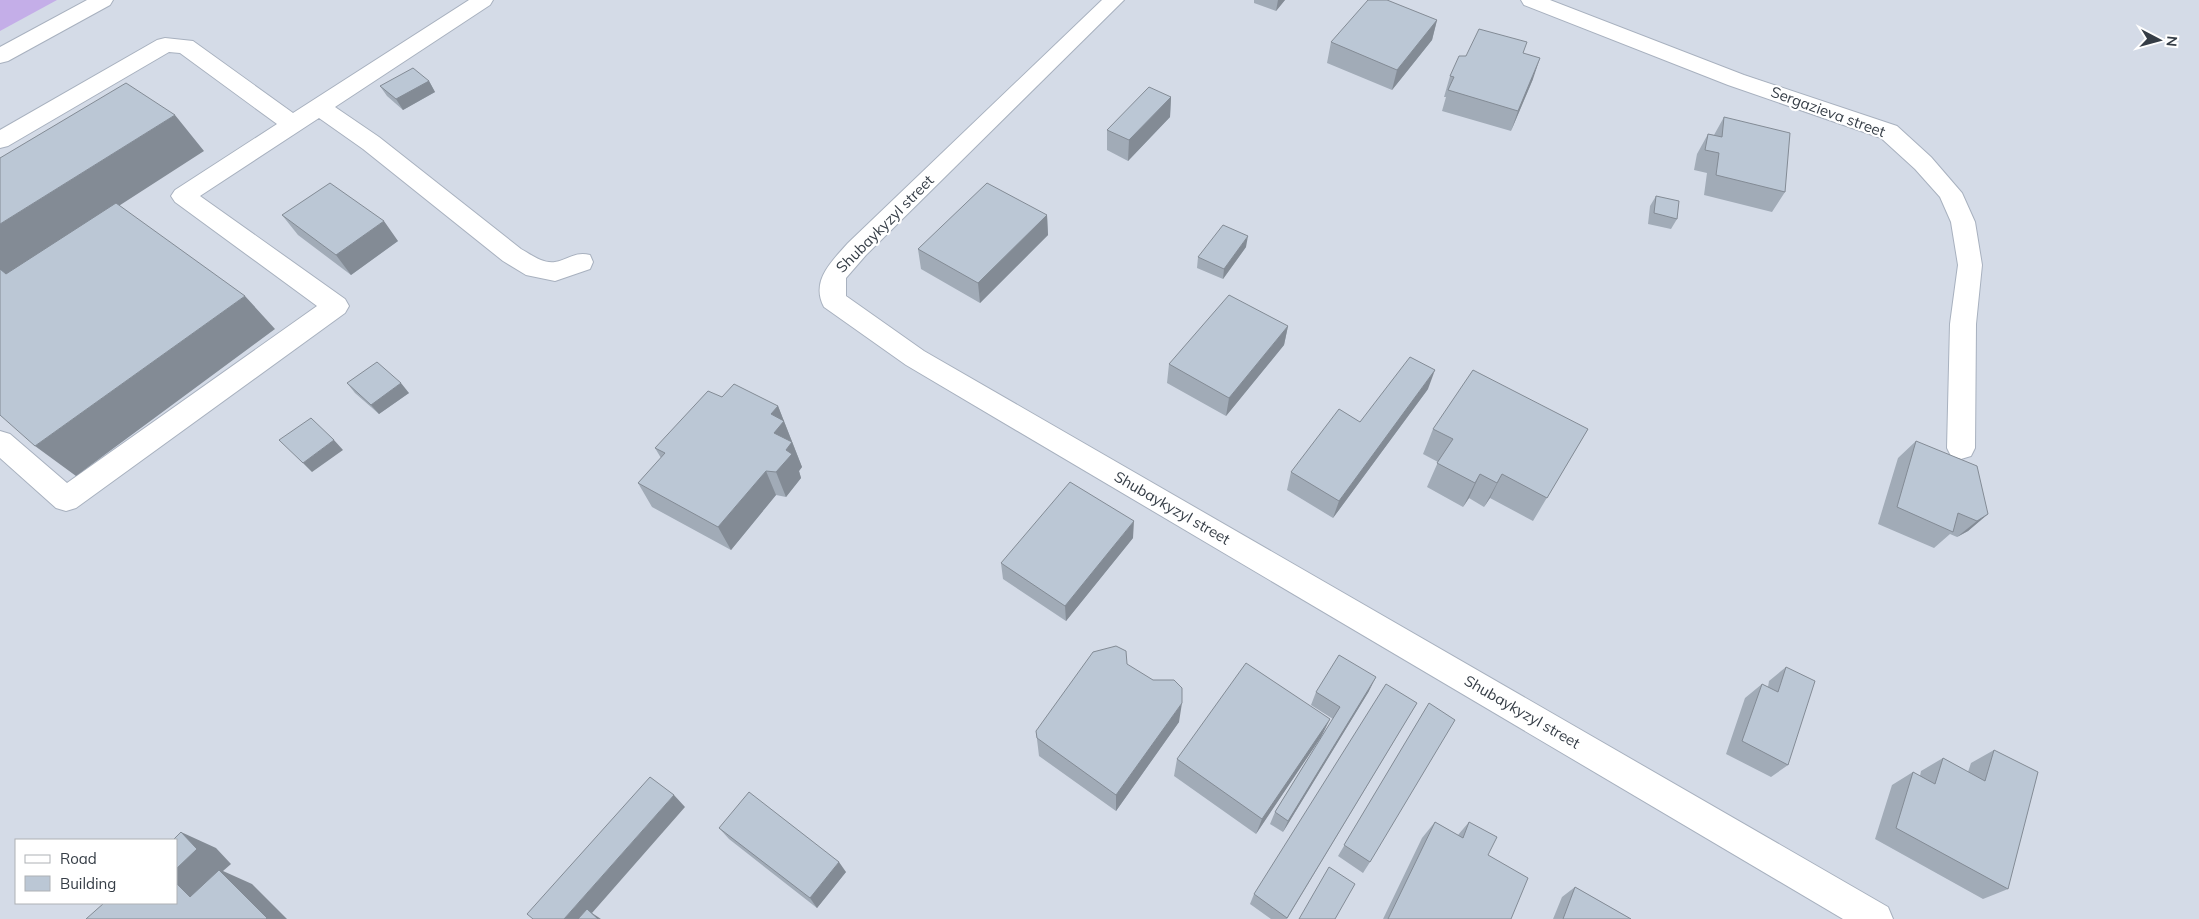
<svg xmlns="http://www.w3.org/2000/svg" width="2199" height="919" viewBox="0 0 2199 919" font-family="Mulish,sans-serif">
  <rect width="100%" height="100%" fill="#e6eaf3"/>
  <path fill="#d4dbe7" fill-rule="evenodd" d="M0 0H2199V919H0ZM16 840H176V903H16Z"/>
  <path fill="#c4aee8" d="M0 0H57L0 31Z"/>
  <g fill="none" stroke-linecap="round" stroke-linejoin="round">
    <g stroke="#a8b1bf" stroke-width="2">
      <path id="minor" d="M87 0H113L110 5 8 61 0 63V47Z
        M469 0H493L490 5 335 107 379 137 521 249C530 254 543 264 555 262 568 260 575 251 590 255L593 262 590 269 555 281 526 275 503 261 363 149 319 118 200 196 345 299 349 306 345 313 76 508 66 511 56 508 0 458V431L10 434 67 483 317 306 175 202 171 196 175 190 277 124 180 53 169 52 8 146 0 148V130L157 40 165 38 193 41 293 113Z
        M1102 0H1124L866 255 846 278V296L924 351 1888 907 1893 919H1843L906 365 824 307C810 281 832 261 848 243Z
        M1521 0H1550L1744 75 1897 126 1931 157 1962 193 1975 222 1982 265 1976 324 1975 448 1971 456 1961 459 1951 456 1947 448 1950 324 1958 265 1951 222 1940 197 1915 169 1881 138 1728 85 1524 5Z"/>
    </g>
    <use href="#minor" fill="#fff" fill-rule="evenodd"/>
  </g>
  <path fill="#a1abb7" d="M1254 0H1285L1276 11 1254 3Z
    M1437 20 1432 40 1392 90 1327 63 1331 42Z
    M1523 53 1533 79 1511 131 1442 111 1446 97H1444L1450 76 1466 56Z
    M429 81 435 92 403 110 387 96 380 86Z
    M1171 97 1170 117 1128 161 1107 150V130Z
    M1724 117 1785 192 1772 212 1704 195 1707 173 1694 170 1697 154 1708 134 1714 135Z
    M1656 196 1677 219 1671 229 1648 224 1650 206Z
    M282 215 398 241 351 275 298 235Z
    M1047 215 1048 235 980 303 921 269 918 249Z
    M1246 247 1223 279 1197 268 1198 257Z
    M1288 326 1284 345 1226 416 1167 383 1169 364Z
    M347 383 409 393 379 414 355 393Z
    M1428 389 1333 518 1287 490 1291 472 1360 422Z
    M722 397 778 406 802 467 799 471 801 478 786 497 776 495 731 550 652 507 638 483 661 458 655 448Z
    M1433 429H1588L1533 521 1490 498 1484 507 1469 498 1463 507 1427 487 1438 462 1423 454Z
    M1916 441 1988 514 1968 531 1957 537 1950 534 1934 548 1878 524 1898 458Z
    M1133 538 1066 621 1003 579 1001 563Z
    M1127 664 1179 722 1116 811 1039 756 1036 731Z
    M1786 667 1788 765 1771 777 1726 754 1745 698 1762 684 1768 687 1769 681Z
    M1369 691 1283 832 1270 824 1275 812 1333 719 1311 705 1316 692Z
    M1417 703 1287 919H1271L1250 904 1254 894Z
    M1429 703 1370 862 1363 873 1338 856Z
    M1330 719 1321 737 1256 834 1174 776 1177 759Z
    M1994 750 2008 889 1983 899 1875 839 1892 785 1913 772 1920 776 1921 771 1943 758 1968 772 1971 763Z
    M1435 822 1458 835 1469 822 1488 855 1511 919H1383L1422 838Z
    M719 828 846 872 817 908 729 839Z
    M1575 887 1631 919H1553L1562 897Z"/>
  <path fill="#838b95" d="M1278 0H1285L1276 11Z
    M1437 20 1432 40 1392 90 1397 70Z
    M1540 58 1533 79 1511 131 1518 111Z
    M429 81 435 92 403 110 396 99Z
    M1171 97 1170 117 1128 161 1129 140Z
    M175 115 204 151 7 278 0 272V224Z
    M1047 215 1048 235 980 303 978 283Z
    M384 221 398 241 351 275 336 255Z
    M1248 236 1246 247 1223 279 1224 269Z
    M245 296 275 329 76 476 35 446Z
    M1288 326 1284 345 1226 416 1229 398Z
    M1435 370 1428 389 1333 518 1339 501Z
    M401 383 409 393 379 414 371 405Z
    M778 406 802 467 799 471 801 478 786 497 776 472 771 414Z
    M334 440 343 450 312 472 303 463Z
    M766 471 776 495 731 550 718 527Z
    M1480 474 1469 498 1463 507 1475 483Z
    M1502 474 1490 498 1484 507 1497 483Z
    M1988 514 1968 531 1957 537 1977 521Z
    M1134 521 1133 538 1066 621 1065 606Z
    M1376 677 1369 691 1283 832 1288 821Z
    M1182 703 1179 722 1116 811V795Z
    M1330 719 1321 737 1256 834 1262 819Z
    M674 795 685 807 592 913 601 919H564Z
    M181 832 216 848 231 864 223 871 252 884 287 919H266L190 897 176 883V869Z
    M839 862 846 872 817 908 810 898Z"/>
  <path fill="#bbc7d5" stroke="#838b95" d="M1368 0H1387L1437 20 1397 70 1331 42Z
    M1479 29 1527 42 1523 53 1540 58 1518 111 1448 90 1454 77 1450 76 1459 56H1466Z
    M413 68 429 81 396 99 380 86Z
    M126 83 175 115 0 224V158Z
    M1149 87 1171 97 1129 140 1107 130Z
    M1724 117 1790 133 1785 192 1716 175 1719 153 1705 150 1708 134 1722 137Z
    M330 183 384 221 336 255 282 215Z
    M987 183 1047 215 978 283 918 249Z
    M1656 196 1679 201 1677 219 1654 213Z
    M116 203 245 296 35 446 0 415V269L6 274Z
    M1223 225 1248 236 1224 269 1198 257Z
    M1229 295 1288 326 1229 398 1169 364Z
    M1410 357 1435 370 1339 501 1291 472 1339 409 1360 422Z
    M377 362 401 383 371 405 347 383Z
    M1473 370 1588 429 1547 498 1502 474 1497 483 1480 474 1475 483 1437 463 1453 439 1433 429Z
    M734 384 778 406 771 414 784 421 774 433 792 442 786 450 792 454 776 472 766 471 718 527 638 483 665 453 655 448 708 391 722 397Z
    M311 418 334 440 303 463 279 440Z
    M1916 441 1977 466 1988 514 1977 521 1958 513 1953 532 1897 507Z
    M1070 482 1134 521 1065 606 1001 563Z
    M1116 646 1126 651 1127 664 1153 680H1174L1182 688V703L1116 795 1037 738 1036 731 1093 652Z
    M1339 655 1376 677 1288 821 1275 812 1340 707 1316 692Z
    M1246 663 1330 719 1262 819 1177 759Z
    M1786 667 1815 681 1788 765 1742 741 1762 684 1778 692Z
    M1386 684 1417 703 1287 918 1254 894Z
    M1429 703 1455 720 1370 862 1344 845Z
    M1994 750 2038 772 2008 889 1896 828 1913 772 1935 784 1943 758 1985 781Z
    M650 777 674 795 564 919H533L527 914Z
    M749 792 839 862 810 898 719 828Z
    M1435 822 1463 838 1469 822 1497 837 1488 855 1528 878 1511 919H1388Z
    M181 832 197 849 176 869V840H173Z
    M1329 867 1355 884 1335 919H1299Z
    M219 870 267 918 266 919H86L104 903H176V883L190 897Z
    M1575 887 1631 919H1563Z
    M587 909 598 919H578Z"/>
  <g text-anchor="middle" stroke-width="4.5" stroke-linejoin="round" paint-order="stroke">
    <g font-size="15" fill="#353d46" stroke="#fff">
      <text transform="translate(1828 112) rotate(20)" y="5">Sergazieva street</text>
      <text transform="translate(885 224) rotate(-45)" y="5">Shubaykyzyl street</text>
      <text transform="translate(1172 508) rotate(30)" y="5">Shubaykyzyl street</text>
      <text transform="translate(1522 712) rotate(30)" y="5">Shubaykyzyl street</text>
    </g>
  </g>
  <rect x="15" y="839" width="162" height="65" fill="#ffffff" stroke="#aeb1b5"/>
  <rect x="25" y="855" width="25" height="8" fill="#ffffff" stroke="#aeb1b5"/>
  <text x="60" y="864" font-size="15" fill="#353d46">Road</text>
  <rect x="25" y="876" width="25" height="15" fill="#bbc7d5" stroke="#aeb1b5"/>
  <text x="60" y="889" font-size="15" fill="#353d46">Building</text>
  <g transform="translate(2159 40) rotate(96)" stroke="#ffffff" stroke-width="4" paint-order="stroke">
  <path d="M0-4L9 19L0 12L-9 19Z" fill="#353d46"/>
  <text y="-8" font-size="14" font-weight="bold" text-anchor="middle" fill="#353d46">N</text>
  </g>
</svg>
